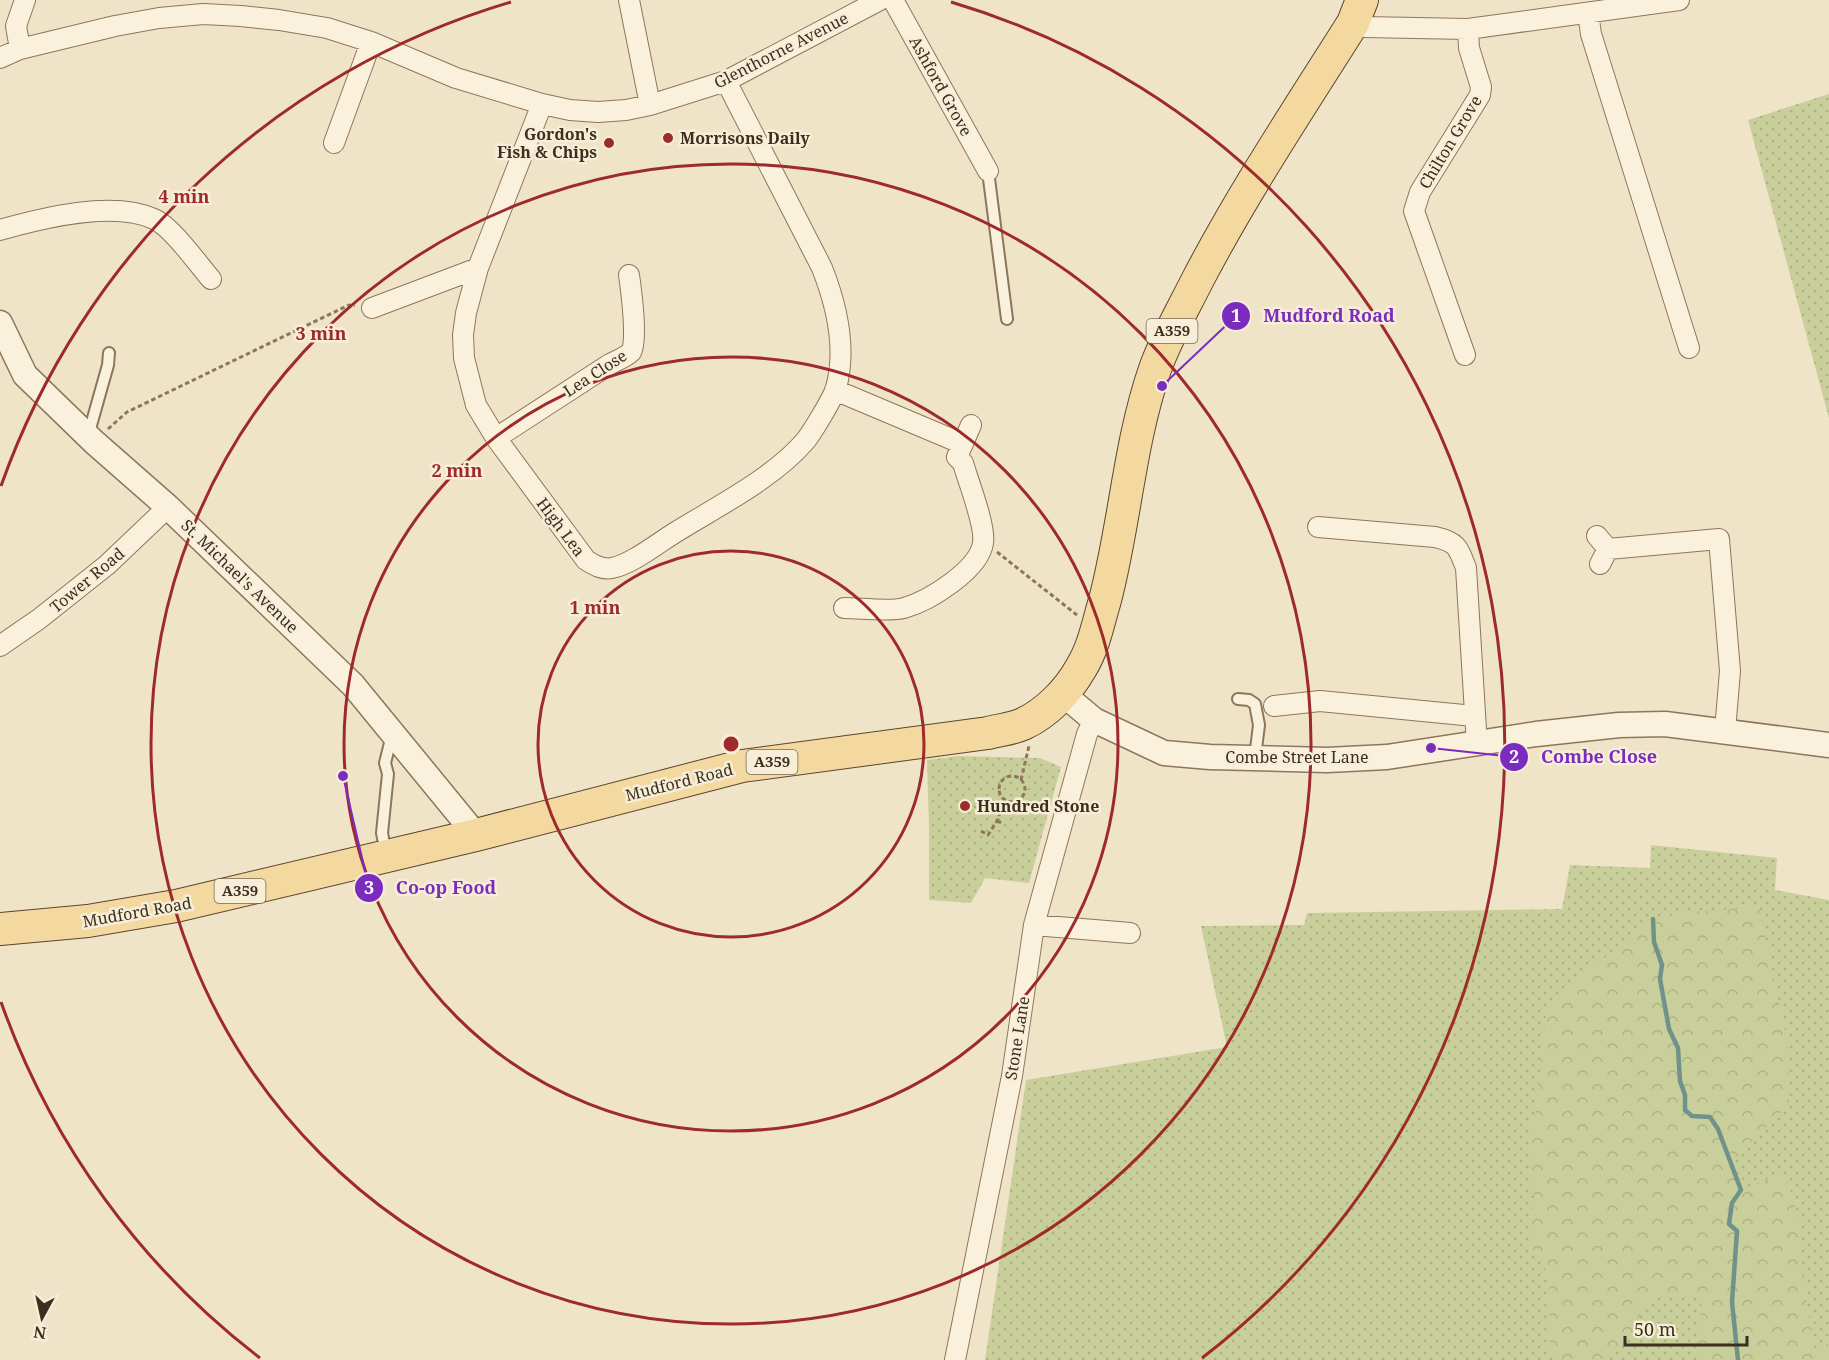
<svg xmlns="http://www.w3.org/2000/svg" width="1829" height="1360" viewBox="0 0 1829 1360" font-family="'Noto Serif',serif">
  <defs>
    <pattern id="grass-dots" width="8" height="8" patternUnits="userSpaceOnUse" patternTransform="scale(1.5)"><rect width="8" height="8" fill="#c9cf9b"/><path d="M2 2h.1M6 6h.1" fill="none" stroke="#aeb285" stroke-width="1.8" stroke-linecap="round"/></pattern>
    <pattern id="forest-crowns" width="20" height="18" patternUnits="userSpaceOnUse" patternTransform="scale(1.5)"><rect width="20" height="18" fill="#c9cf9b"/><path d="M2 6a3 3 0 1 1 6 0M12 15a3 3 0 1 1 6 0" fill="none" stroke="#aeb285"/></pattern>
  </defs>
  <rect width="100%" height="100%" fill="#f0e4c8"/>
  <path fill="url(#grass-dots)" d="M1829 94V418L1748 120Z
    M959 756 1040 758 1061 767 1029 883 985 878 971 903 929 900V826L927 760Z
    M1651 845 1777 858 1775 890 1829 900V1360H985L1026 1080 1227 1047 1201 926 1304 925 1307 913 1562 909 1570 865 1650 868Z"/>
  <path fill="url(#forest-crowns)" d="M1759 907 1788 1045 1789 1105 1730 1163 1741 1190 1764 1180 1786 1175 1797 1214 1806 1299 1815 1350 1829 1343V1360H1698L1696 1340 1702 1306 1696 1296C1685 1297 1659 1294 1650 1299 1640 1304 1641 1319 1636 1328 1635 1331 1607 1358 1603 1360H1563L1550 1348 1549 1283 1543 1261 1534 1252 1529 1234 1534 1199 1531 1179 1529 1124 1536 1113 1547 1004 1653 919 1692 912Z"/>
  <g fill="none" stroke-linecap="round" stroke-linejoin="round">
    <path stroke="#6f938a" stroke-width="4.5" d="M1653 919 1654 942 1662 965 1660 979 1669 1029 1678 1048 1680 1081 1685 1095V1110L1692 1116 1710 1117 1718 1129 1741 1190 1732 1203 1729 1224 1737 1231 1732 1302 1738 1360"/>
    <g stroke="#8d765c" stroke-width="14">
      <path id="service" d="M988 171 1007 319
        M88 436 108 365 109 353
        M1238 699 1249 700 1255 704 1259 725 1255 757
        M386 853 382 833 388 774 385 763 392 735"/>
    </g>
    <g stroke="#8d765c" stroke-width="22">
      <path id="minor" d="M629 0 650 105
        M893 0 988 171
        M1588 13 1591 34 1689 348
        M1353 23 1364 27 1468 29 1679 0
        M20 49 16 26 25 0
        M0 58 20 49 115 26 159 18 203 14 241 16 279 20 327 28 371 42 456 78 542 104 570 110 598 112 626 110 650 105 726 81 880 0
        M542 104 478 268 466 313 463 335 464 358 476 405 496 438 586 560C594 565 602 570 612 568 632 564 658 543 676 532 718 506 774 478 806 440 813 431 833 398 836 388 847 348 837 306 822 268L726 81
        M334 143 371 42
        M0 230C42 218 113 200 154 219 172 227 197 263 211 279
        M372 308 478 268
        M1465 355 1414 211 1420 192 1480 95 1481 87 1469 48 1468 29
        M835 390 963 444
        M496 438 610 364C616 361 626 357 631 352 638 342 631 289 629 275
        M1318 527 1435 537C1457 542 1458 547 1466 568L1477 745
        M1597 536 1608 549 1600 564
        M1608 549 1719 539 1730 671 1725 731
        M844 608C860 608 890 612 904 608 929 601 979 570 983 543 986 526 968 481 963 463L957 457 971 425
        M0 646 39 619 107 565 168 507
        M1274 706 1320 701 1474 716
        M1034 925 1130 933
        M955 1360 1012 1076 1034 925 1087 734 1094 720"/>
    </g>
    <g stroke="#8d765c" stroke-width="27">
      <path id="tertiary" d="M0 323 25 375 94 442 168 507 353 685 476 835
        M1063 694 1094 720 1164 753 1210 757 1327 760 1387 757 1536 734 1619 725 1665 724 1829 745"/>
    </g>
    <g stroke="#5b4430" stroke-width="34">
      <path id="primary" d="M0 929 88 921 176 906 476 835 742 766 988 733C999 730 1012 729 1023 724 1047 713 1068 691 1081 668 1094 647 1098 623 1105 600 1125 524 1129 444 1155 369 1166 338 1183 309 1198 279 1244 191 1300 107 1353 23L1362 0"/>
    </g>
    <path stroke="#8d765c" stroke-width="3" stroke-dasharray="4.5 3" stroke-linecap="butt" d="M108 429 127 412 349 305 355 306
      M997 552 1077 615
      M999 789a13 13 0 1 1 26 0a13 13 0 1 1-26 0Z
      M1021 780 1029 746
      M997 821 1002 823
      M981 831 988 835 997 821 1005 800"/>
    <use href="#service" stroke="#faf1dc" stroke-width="10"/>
    <use href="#minor" stroke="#faf1dc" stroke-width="20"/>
    <use href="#tertiary" stroke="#faf1dc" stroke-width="24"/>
    <use href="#primary" stroke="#f3d9a0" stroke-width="32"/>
  </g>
  <g fill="none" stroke="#9e2a2b" stroke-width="3">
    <circle cx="731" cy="744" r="193"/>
    <circle cx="731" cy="744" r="387"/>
    <circle cx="731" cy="744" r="580"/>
    <path d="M260 1358A774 774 0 0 1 1 1002M1 486A774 774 0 0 1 511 2M951 2A774 774 0 0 1 1202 1358"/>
  </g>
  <g fill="#9e2a2b" stroke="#f7eed8" stroke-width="2">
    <circle cx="668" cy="138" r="6"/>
    <circle cx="609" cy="143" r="6"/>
    <circle cx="965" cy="806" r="6"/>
  </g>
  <g text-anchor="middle" stroke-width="5" stroke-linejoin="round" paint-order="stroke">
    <g fill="#f7eed8" stroke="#756857" stroke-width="1.5">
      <rect x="1146.5" y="319" width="51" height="24" rx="4.5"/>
      <rect x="746.5" y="750" width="51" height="24" rx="4.5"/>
      <rect x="214.5" y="879" width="51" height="24" rx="4.5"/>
    </g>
    <g font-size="15" font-weight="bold" fill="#3d2e20">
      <text x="1172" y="336">A359</text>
      <text x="772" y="767">A359</text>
      <text x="240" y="896">A359</text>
    </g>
    <g font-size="16" fill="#3d2e20" stroke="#f7eed8">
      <text transform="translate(781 50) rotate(-27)" y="6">Glenthorne Avenue</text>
      <text transform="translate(941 86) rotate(61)" y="6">Ashford Grove</text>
      <text transform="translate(1450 142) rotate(-59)" y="6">Chilton Grove</text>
      <text transform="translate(595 373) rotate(-33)" y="6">Lea Close</text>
      <text transform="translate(561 527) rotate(53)" y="6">High Lea</text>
      <text transform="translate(240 576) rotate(44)" y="6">St. Michael's Avenue</text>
      <text transform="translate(87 580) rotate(-40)" y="6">Tower Road</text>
      <text x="1297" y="763">Combe Street Lane</text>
      <text transform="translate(679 782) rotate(-14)" y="6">Mudford Road</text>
      <text transform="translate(137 912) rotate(-10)" y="6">Mudford Road</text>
      <text transform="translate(1017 1038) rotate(-81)" y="6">Stone Lane</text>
    </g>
    <g font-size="16" font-weight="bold" fill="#3d2e20" stroke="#f7eed8" text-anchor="start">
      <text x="597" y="140" text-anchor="end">Gordon's<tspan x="597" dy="18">Fish &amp; Chips</tspan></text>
      <text x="680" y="144">Morrisons Daily</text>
      <text x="977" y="812">Hundred Stone</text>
    </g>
  </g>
  <circle cx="731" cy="744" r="9" fill="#9e2a2b" stroke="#f7eed8" stroke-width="3"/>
  <g font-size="18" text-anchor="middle" font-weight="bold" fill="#9e2a2b" stroke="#f7eed8" stroke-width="5" stroke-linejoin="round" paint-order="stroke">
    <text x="184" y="203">4 min</text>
    <text x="321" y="340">3 min</text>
    <text x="457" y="477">2 min</text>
    <text x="595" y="614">1 min</text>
  </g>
  <path fill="none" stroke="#7b2cbf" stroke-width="2" d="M1162 386L1236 316M1431 748L1514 757M343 776L369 888"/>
  <g fill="#7b2cbf" stroke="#f7eed8" stroke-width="2">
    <circle cx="1162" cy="386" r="6"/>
    <circle cx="1431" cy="748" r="6"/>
    <circle cx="343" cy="776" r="6"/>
    <circle cx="1236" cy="316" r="15"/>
    <circle cx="1514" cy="757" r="15"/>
    <circle cx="369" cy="888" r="15"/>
  </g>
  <g font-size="18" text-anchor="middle" font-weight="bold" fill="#fff">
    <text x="1236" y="322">1</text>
    <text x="1514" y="763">2</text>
    <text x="369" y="894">3</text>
  </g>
  <g font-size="18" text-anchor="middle" font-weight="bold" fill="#7b2cbf" stroke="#f7eed8" stroke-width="5" stroke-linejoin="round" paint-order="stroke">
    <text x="1329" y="322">Mudford Road</text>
    <text x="1599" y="763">Combe Close</text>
    <text x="446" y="894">Co-op Food</text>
  </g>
  <g transform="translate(42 1318) rotate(188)" stroke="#f7eed8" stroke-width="4.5" paint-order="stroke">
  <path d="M0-4.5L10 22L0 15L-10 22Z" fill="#3d2e20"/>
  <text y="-9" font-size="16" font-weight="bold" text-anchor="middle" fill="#3d2e20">N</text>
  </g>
  <path d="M1625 1336v9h122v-9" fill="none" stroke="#3d2e20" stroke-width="3"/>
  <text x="1634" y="1336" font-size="18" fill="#3d2e20" stroke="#f7eed8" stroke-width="4.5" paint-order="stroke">50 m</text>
</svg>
